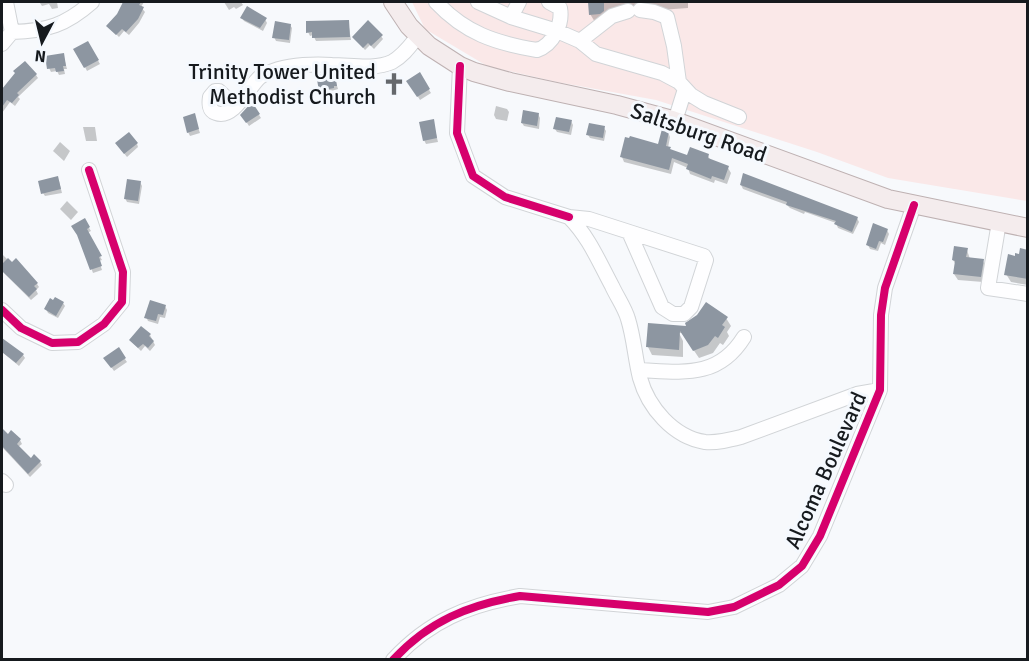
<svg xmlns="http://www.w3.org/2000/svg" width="1029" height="661" viewBox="0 0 1029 661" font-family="Signika,sans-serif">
  <rect width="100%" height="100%" fill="#f7f9fc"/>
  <path fill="#fae8e8" d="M412 2H1027V201L888 178 817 152 656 100 557 82 487 66 425 29Z"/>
  <path fill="#0003" d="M126 2H144L141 7 145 12 139 23 129 35 124 31 119 37 108 26 119 15Z
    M224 2H241L243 5 236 9 234 7 229 10Z
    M589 2H688V8L660 10 657 5 624 7 595 22 590 14Z
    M40 3 57 2 58 8 52 9 49 4 42 6Z
    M242 18 265 19 267 23 263 31 244 21Z
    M348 21 351 40 316 41 313 35 310 36 308 32Z
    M290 25 292 28 290 43 276 41 274 37Z
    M381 36 383 39 374 49 370 45 365 50 354 37Z
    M88 43 100 64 87 71 76 49Z
    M63 54 67 69H64L65 74 59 75 57 71 51 72 49 68Z
    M212 68 221 69 222 76H212Z
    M16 73 36 75 38 78 18 97 20 99 15 106 10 102 2 113V93Z
    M419 74 431 93 420 100 408 81Z
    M334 76 338 89 322 94 320 90Z
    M252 104 261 118 249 126 242 115Z
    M496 106 507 109 509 112 507 121 496 119 494 115Z
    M538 114 540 118 539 129 524 126 522 123Z
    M194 115 200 133 190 136 188 132Z
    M433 121 438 142 426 144 424 140Z
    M571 121 573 125 571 135 557 132 555 129Z
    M83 127H95L97 141H86Z
    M604 128 606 131 604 141 590 138 588 135Z
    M668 132 670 137 668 148 672 151 688 157 708 156 711 161 728 168 731 173 727 184 715 180 714 183 690 174 688 168 674 162 671 174 624 162 622 157 659 145Z
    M60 142 70 151 64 161 53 151Z
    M137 144 138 147 127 157 119 147Z
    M59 181 62 193 45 196 43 193Z
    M140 182 142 186 139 204 127 202 125 198Z
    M741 185 857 218 859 222 853 234 838 228 836 223 805 212 804 214 790 208 787 205 743 189Z
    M67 201 78 212 71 220 60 209Z
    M84 220 91 231 87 233 102 260 99 261 102 270 93 273 79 235Z
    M887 230 889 234 885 245 881 243 878 251 870 249 868 245Z
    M967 250 970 259 983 261 986 267 983 282 958 280 954 274 956 265 953 260Z
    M1028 251V285L1011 282 1006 274 1016 257Z
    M2 254 12 264 16 260 37 284 39 287 36 290 38 294 31 300 2 271Z
    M54 302 63 303 65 306 58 318 48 313 46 309Z
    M165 306 167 310 165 318 160 317 158 324 148 321 146 317Z
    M726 318 731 326 727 332 729 336 723 345 720 343 713 353 699 358 682 333H679L683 341V357L652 355 648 347 650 325 689 327Z
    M150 335 155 345 150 351 145 346 141 351 130 340Z
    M2 340 12 349 23 355 25 358 19 366 2 352Z
    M118 349 127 362 114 371 105 358Z
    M2 430 8 436 20 440 22 444 18 447 31 460 40 462 42 465 30 477 2 447Z"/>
  <path fill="#8d96a1" d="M123 2H141L139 5 144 7 138 19 126 32 122 29 116 35 106 26 117 14Z
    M588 2H604V11L600 14 589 15Z
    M247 6 267 18 260 28 240 18Z
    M349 20 350 37 312 38V32L306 33V21Z
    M368 20 383 35 371 46 368 43 363 48 352 37Z
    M275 21 291 24 289 40 272 38Z
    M88 41 99 60 84 68 73 49Z
    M64 53 66 66H63L64 71 56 72 55 68 47 69 45 56Z
    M25 61 37 74 17 93 19 95 12 103 7 100 2 107V89L15 73 13 71Z
    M420 72 430 89 417 97 406 81Z
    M316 74H335L337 86H334V88L319 91Z
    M252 102 260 114 246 123 240 115Z
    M523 110 539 113 537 126 521 123Z
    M195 113 199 129 187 133 183 117Z
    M556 117 572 120 569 132 553 129Z
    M434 119 437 138 423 141 419 122Z
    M589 123 605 126 603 138 586 135Z
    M662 129 669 131 666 146 671 147 670 149 687 155 690 147 709 154 708 158 729 166 724 180 712 176 711 179 686 169 688 164 672 158 669 170 620 157 625 137 629 138 630 136 658 144Z
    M129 132 138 143 124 154 115 143Z
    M743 173 858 217 852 232 834 224 836 221 786 205 787 202 740 185Z
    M58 176 61 189 41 194 38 181Z
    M127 179 141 181 138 201 124 199Z
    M85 218 90 227 87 229 102 256 99 257 102 266 90 270 77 235 71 226Z
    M873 223 888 229 883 242 879 241 876 249 866 245Z
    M954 246 968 248 966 257 984 259 981 277 953 274 955 261 952 260Z
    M1020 248 1028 250V279L1004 275 1008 254 1015 256V253L1019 254Z
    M8 258 12 262 16 258 38 283 34 286 37 289 29 297 2 271V264Z
    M55 297 64 302 56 316 44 309 50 298 53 300Z
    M150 300 166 305 163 315 158 314 156 321 144 318Z
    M706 302 728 317 722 325 725 327 718 338 715 336 708 345 693 351 680 331 679 350 646 347 648 323 686 326 685 323 697 315Z
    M141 326 151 334 149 336 154 341 148 348 143 344 138 348 129 340Z
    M2 338 24 354 16 363 2 352Z
    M119 347 126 358 111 368 103 358Z
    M2 428 8 434 11 430 21 439 17 444 31 458 34 454 41 461 28 474 2 446Z"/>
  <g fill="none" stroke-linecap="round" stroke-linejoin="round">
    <g stroke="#d1d4d7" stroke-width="16">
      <path id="minor" d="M6 2 12 32
        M436 2C465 33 495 43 537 50 553 45 563 24 560 8L549 2
        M478 2 511 17
        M519 2 511 17 557 31 580 41 596 54 662 73 679 82 691 95 704 103 739 117
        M640 10 654 12 667 17 674 46 679 82
        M580 41 612 16 628 11
        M2 44 12 32C47 31 66 25 92 2
        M460 66 457 133 473 176 505 197 569 217 589 219 704 256 706 260 691 307 684 314H673L662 307 629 232
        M235 106 219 91H215L210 97C209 103 209 111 216 113 234 120 249 86 260 77 263 75 265 74 268 73 286 65 313 64 332 65 351 65 374 70 392 62 403 56 410 46 418 36
        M675 121 685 89
        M569 217C589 237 599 262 612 286 617 297 625 308 628 319 634 338 635 358 640 378 648 407 673 437 705 442 717 443 729 440 741 437L857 394 880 390
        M999 222 988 288 1028 294
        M2 310 21 328 52 343 78 342 104 324 122 302 123 272 89 170
        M639 370C682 372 718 379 744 337
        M2 481 6 485
        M393 660C429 621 468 605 520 596L708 612 734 607 779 585 802 566 820 536 880 390 881 315 885 288 914 205"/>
    </g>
    <g stroke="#beb1b2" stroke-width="20">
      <path id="major" d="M393 2 409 26 429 46 460 66 474 72 510 82 617 105 672 120 888 199 1028 228"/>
    </g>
    <use href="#minor" stroke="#fefeff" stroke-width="14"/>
    <use href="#major" stroke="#f4eced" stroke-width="18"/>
    <g stroke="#f5f9fe" stroke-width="11">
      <path id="cycleway" d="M460 66 457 133 473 176 505 197 569 217
        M2 310 21 328 52 343 78 342 104 324 122 302 123 272 89 170
        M393 660C429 621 468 605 520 596L708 612 734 607 779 585 802 566 820 536 880 390 881 315 885 288 914 205"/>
    </g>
    <use href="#cycleway" stroke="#d6006c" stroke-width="8"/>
  </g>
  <defs>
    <g id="church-bare" transform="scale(1.8)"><path d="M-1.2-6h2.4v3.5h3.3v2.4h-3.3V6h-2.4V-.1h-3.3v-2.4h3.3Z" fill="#65686c" stroke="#f5f9fe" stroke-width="2.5" paint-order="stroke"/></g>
  </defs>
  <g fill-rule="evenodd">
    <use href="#church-bare" x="394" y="84"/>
  </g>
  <g text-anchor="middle" stroke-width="6" stroke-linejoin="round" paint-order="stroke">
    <g font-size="22" fill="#161a1e" stroke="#f5f9fe" text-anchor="end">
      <text x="376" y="79">Trinity Tower United<tspan x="376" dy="25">Methodist Church</tspan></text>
    </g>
    <g font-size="22" fill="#161a1e" stroke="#f5f9fe">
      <text transform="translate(699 132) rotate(19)" y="8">Saltsburg Road</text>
      <text transform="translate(825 470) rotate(-66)" y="8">Alcoma Boulevard</text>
    </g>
  </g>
  <rect width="1029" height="661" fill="none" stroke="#161a1e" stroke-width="6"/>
  <g transform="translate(42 42) rotate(187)" stroke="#f5f9fe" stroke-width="4.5" paint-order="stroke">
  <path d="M0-4.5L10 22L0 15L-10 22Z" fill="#161a1e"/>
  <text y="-9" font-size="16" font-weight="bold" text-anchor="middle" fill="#161a1e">N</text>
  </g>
</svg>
